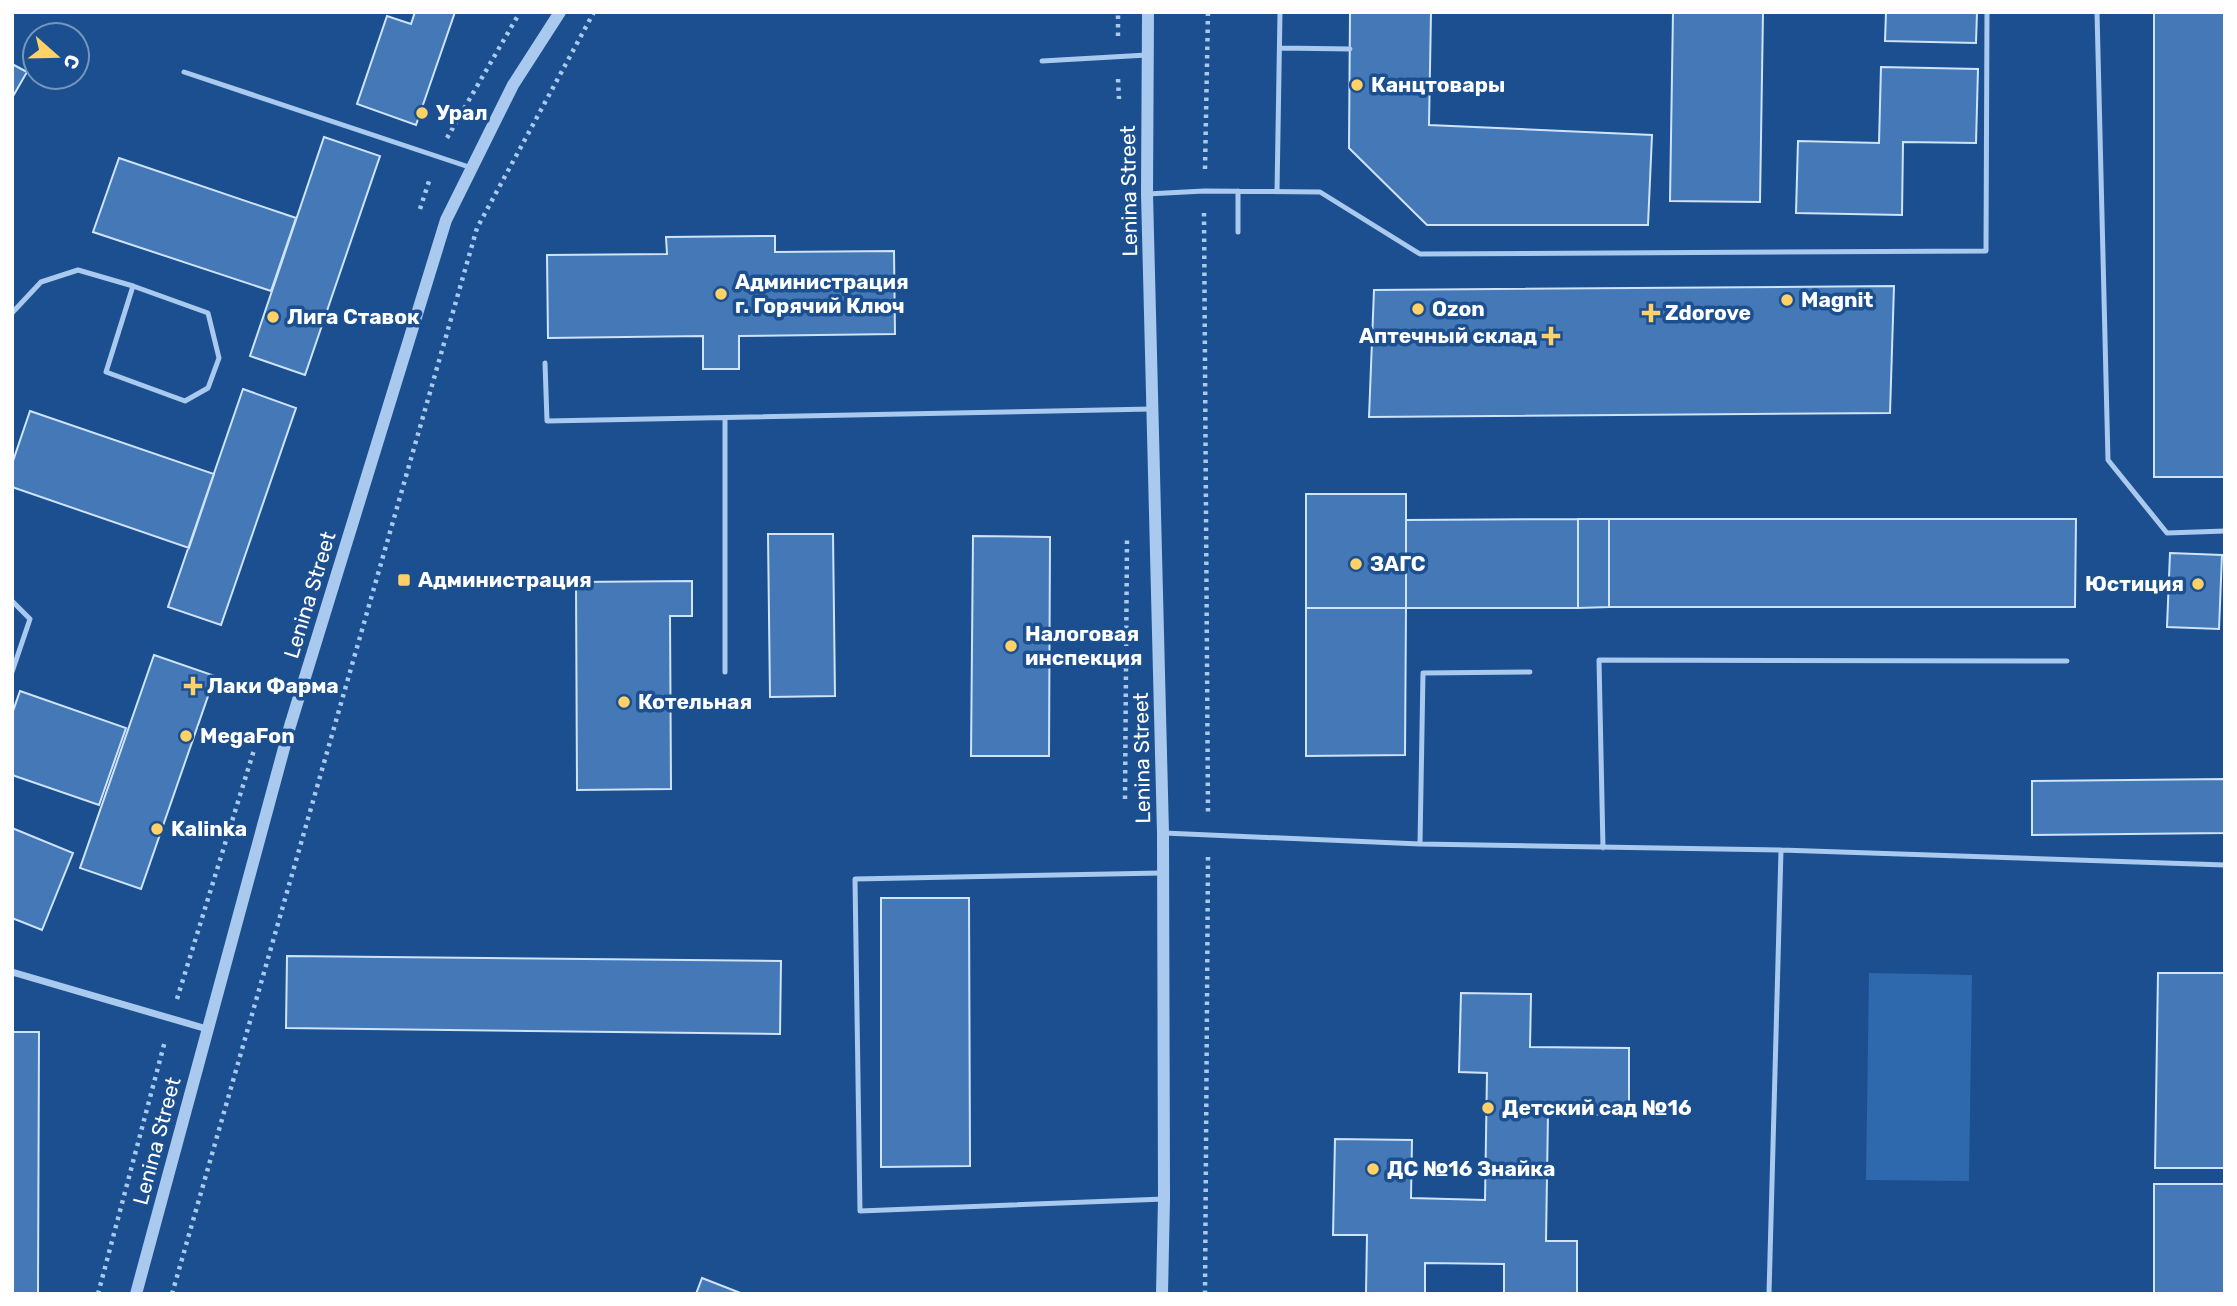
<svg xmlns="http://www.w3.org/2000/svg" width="2237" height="1306" viewBox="0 0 2237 1306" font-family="Rubik,sans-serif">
  <rect width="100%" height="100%" fill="#1b4f8f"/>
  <path fill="#2e69ad" d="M1869 973 1972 975 1969 1181 1866 1180Z"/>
  <path fill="#4478b7" stroke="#cfe3fa" stroke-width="2" d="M415 12H455L416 125 357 104 387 16 411 24Z
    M1350 12H1431L1429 125 1652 135 1648 225H1427L1349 148Z
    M1673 12H1763L1760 202 1670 201Z
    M1886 12H1977L1976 43 1885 41Z
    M2154 12H2225V477H2154Z
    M12 64 27 72 12 98Z
    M1881 67 1978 69 1976 143 1903 142 1902 215 1796 213 1798 141 1879 143Z
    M324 137 380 156 305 375 250 356Z
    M119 158 296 218 271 291 93 232Z
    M775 236V252L894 251 895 334 739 336V369H703V336L548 338 547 255 667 254 666 237Z
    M1894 286 1890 413 1369 417 1374 290Z
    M243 389 296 408 221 625 168 607Z
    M30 411 214 474 189 548 12 487V464Z
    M1306 494H1406V608H1306Z
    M1578 519V608H1406V520Z
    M1578 519H1609V607L1578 608Z
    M1609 519H2076L2075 607H1609Z
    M768 534H833L835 696 770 697Z
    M973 536 1050 537 1049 756H971Z
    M2170 553 2222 555 2219 629 2167 627Z
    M692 581V616H670L671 789 577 790 576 582Z
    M1306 608H1406L1405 755 1306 756Z
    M154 655 215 676 141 889 80 868Z
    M20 691 126 728 99 805 12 775V714Z
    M2225 779V833L2032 835V781Z
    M12 828 73 853 42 930 12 918Z
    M881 898H969L970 1166 881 1167Z
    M287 956 781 961 780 1034 286 1028Z
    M2158 973H2225V1168H2155Z
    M1461 993 1531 994 1530 1047 1629 1048V1115L1548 1114 1546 1241H1577V1294H1504V1264L1425 1263V1294H1366L1367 1235H1333L1335 1139 1412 1140 1411 1198 1485 1200 1487 1073 1459 1072Z
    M12 1032H39L38 1294H12Z
    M2154 1184H2225V1294H2154Z
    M702 1278 743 1294H696Z"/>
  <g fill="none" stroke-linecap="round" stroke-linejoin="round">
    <path stroke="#a9c9ee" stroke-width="4.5" stroke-dasharray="3.5 5" stroke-linecap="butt" d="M1118 36V12
      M1118 79 1119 99
      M447 138 520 12
      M1205 169 1208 12
      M420 209 430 178
      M1204 213 1208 813
      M1125 799 1127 538
      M177 999 254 750
      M98 1294 165 1041
      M172 1294 477 228 594 12
      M1205 1294 1208 857"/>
    <path stroke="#a9c9ee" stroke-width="5" d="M2097 12 2108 460 2167 533 2225 531
      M1281 48 1350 49
      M1042 61 1147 55
      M184 72 472 168
      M1277 192 1280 12
      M1147 194 1204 191 1320 192 1420 254 1986 251 1987 12
      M1238 232V191
      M12 313 41 282 78 270 133 286 208 313 219 358 208 388 185 401 106 372 133 286
      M545 363 547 421 1152 409
      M725 418V672
      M12 601 30 619 12 672
      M1164 833 1420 844 1781 850 2225 865
      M1420 844 1423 673 1530 672
      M1603 848 1599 660 2067 661
      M1162 873 855 879 860 1211 1164 1199
      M1769 1294 1781 850"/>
    <path stroke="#a9c9ee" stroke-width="7" d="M12 972 207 1029"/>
    <path stroke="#a9c9ee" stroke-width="12" d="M1148 12 1147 194 1163 833 1164 1199 1162 1294
      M136 1294 290 726 446 220 513 85 560 12"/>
  </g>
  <g fill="#ffd166" stroke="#1b4f8f" stroke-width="2.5">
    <circle cx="1357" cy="85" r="7"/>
    <circle cx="422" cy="113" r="7"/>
    <circle cx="721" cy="294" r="7"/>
    <circle cx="1787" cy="300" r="7"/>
    <circle cx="1418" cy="309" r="7"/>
    <path d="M1647.5 302.5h7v7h7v7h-7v7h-7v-7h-7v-7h7z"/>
    <circle cx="273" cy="317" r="7"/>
    <path d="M1547.5 325.5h7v7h7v7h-7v7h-7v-7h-7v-7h7z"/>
    <circle cx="1356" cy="564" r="7"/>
    <rect x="397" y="573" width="14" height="14" rx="3.5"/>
    <circle cx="2198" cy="584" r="7"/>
    <circle cx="1011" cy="646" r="7"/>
    <path d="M189.5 675.5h7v7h7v7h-7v7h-7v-7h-7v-7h7z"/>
    <circle cx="624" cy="702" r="7"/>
    <circle cx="186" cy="736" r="7"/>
    <circle cx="157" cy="829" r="7"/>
    <circle cx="1488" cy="1108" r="7"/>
    <circle cx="1373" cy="1169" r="7"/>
  </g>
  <g text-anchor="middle" stroke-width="7" stroke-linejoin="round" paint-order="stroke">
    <g font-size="21" font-weight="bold" fill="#fff" stroke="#1b4f8f" text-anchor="start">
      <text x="1371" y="92">Канцтовары</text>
      <text x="436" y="120">Урал</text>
      <text x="735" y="289">Администрация<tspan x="735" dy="24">г. Горячий Ключ</tspan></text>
      <text x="1801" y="307">Magnit</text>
      <text x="1432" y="316">Ozon</text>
      <text x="1665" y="320">Zdorove</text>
      <text x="287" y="324">Лига Ставок</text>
      <text x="1537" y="343" text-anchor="end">Аптечный склад</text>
      <text x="1370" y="571">ЗАГС</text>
      <text x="418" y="587">Администрация</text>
      <text x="2184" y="591" text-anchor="end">Юстиция</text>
      <text x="1025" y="641">Налоговая<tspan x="1025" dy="24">инспекция</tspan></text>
      <text x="207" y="693">Лаки Фарма</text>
      <text x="638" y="709">Котельная</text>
      <text x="200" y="743">MegaFon</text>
      <text x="171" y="836">Kalinka</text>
      <text x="1502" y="1115">Детский сад №16</text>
      <text x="1387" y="1176">ДС №16 Знайка</text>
    </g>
    <g font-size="21" fill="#fff" stroke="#1b4f8f">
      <text transform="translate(1129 191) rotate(-91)" y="7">Lenina Street</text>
      <text transform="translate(310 595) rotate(-73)" y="7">Lenina Street</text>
      <text transform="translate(1142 758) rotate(-91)" y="7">Lenina Street</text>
      <text transform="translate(157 1141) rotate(-75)" y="7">Lenina Street</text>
    </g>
  </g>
  <rect width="2237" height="1306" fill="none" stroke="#ffffff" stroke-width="28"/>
  <g transform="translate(56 56) rotate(110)"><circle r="33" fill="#1b4f8f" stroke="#7695bc" stroke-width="2"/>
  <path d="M0-5L12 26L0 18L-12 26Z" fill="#ffd166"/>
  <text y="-10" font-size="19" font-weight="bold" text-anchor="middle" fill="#ffffff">С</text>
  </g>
</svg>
